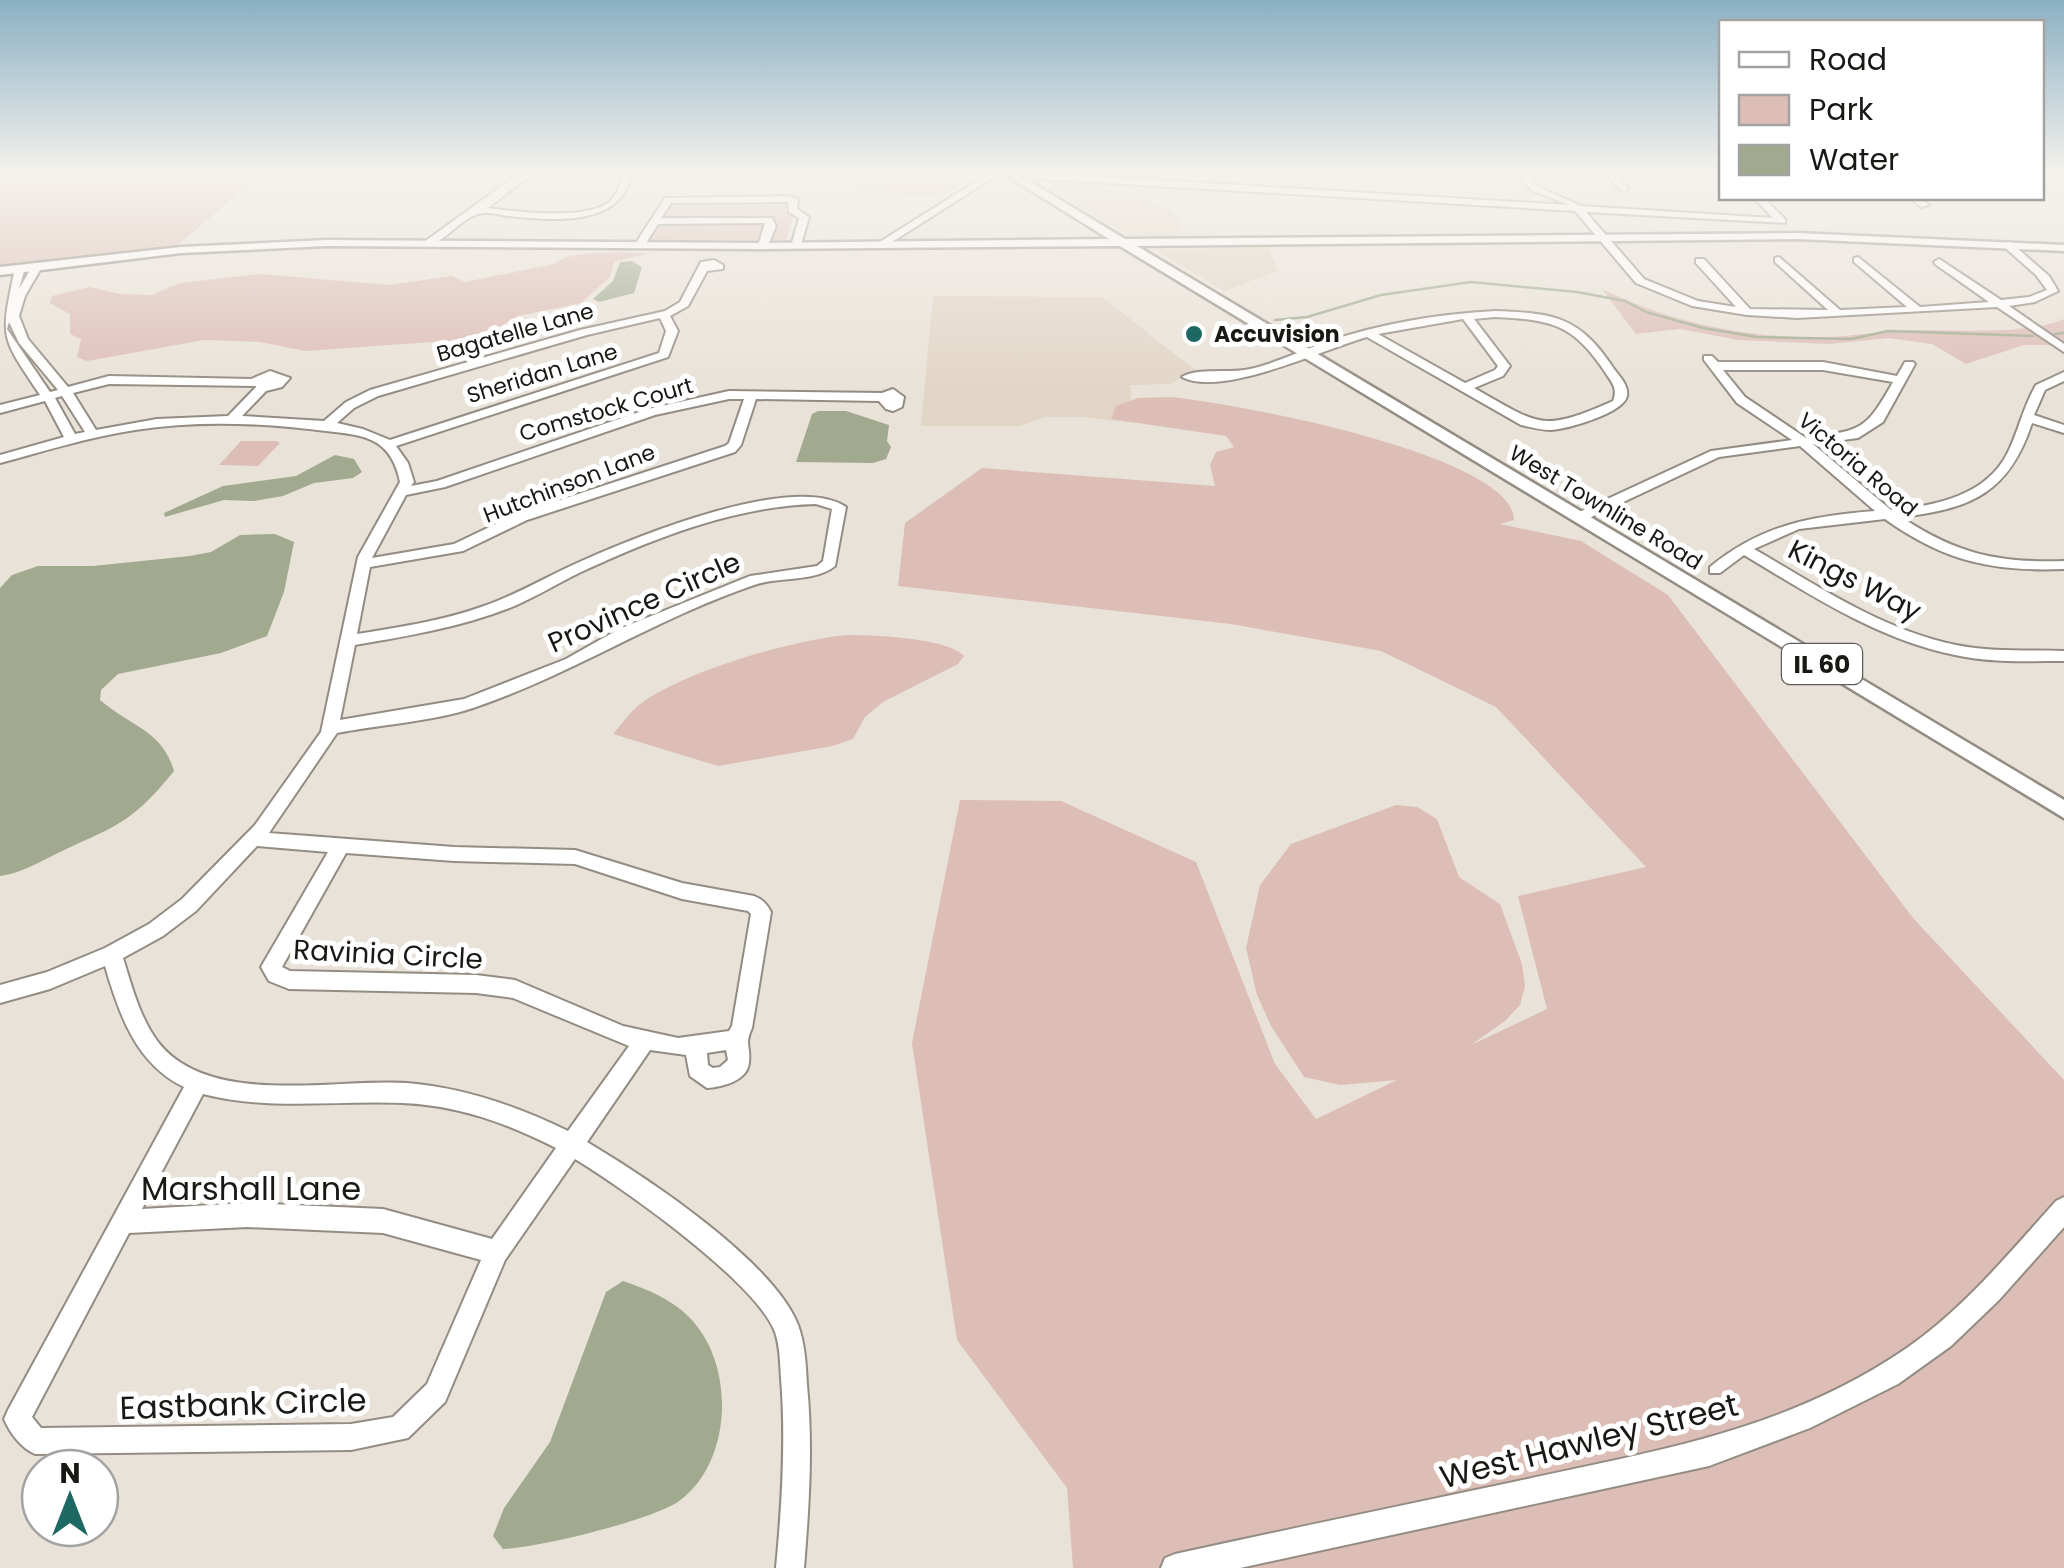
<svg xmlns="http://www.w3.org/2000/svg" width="2064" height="1568" viewBox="0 0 2064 1568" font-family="Poppins,sans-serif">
  <rect width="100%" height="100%" fill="#e9e2d8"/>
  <path fill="#e1d5c5" d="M1028 176 1146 184 1151 206 1169 207 1178 217 1183 238H1135Z
    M1268 247 1278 271 1224 291 1156 250Z
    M933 296 1102 297 1195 370 1170 384 1130 385 1133 423 1083 417H1044L1020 426H921Z"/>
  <path fill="#ddbeb6" d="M0 172H273L253 180 177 246 0 274Z
    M761 172H979L952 191 921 197Z
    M669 201H798L786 240H646Z
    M649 253 614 262 610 277 581 303 518 316 485 335 460 340 305 351 260 342 204 340 87 361 77 357 81 339 70 334V314L50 303 52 296 90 287 120 294 152 295 180 283 260 274 389 285 452 276 465 282 554 264C570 249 626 253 649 253Z
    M1602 289C1672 323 1748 339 1826 337 1857 336 1887 330 1918 330 1958 330 2028 335 2064 319V345H2024L1966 364 1932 344 1889 338 1829 344 1738 340 1680 329 1636 334Z
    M1170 397C1228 402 1514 454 1514 520L1500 524 1581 541 1668 595 1913 918 2064 1080V1568H1073L1067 1488 957 1340 912 1043 960 800 1061 801 1196 862 1275 1064 1316 1119 1397 1080 1340 1085 1304 1077 1271 1026 1257 995 1246 948 1260 885 1291 844 1396 805 1417 807 1437 819 1459 877 1500 904 1522 964 1525 986 1520 1005 1505 1021 1471 1045 1547 1009 1518 896 1646 867 1496 707 1381 651 1231 624 898 586 905 523 982 468 1215 486 1210 465 1216 452 1234 447 1226 436 1111 419 1116 406 1138 398Z
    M241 441H277L280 443 258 466 219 465Z
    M848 635C874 635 948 638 964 656L958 664 883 702 865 717 853 739 833 746 718 766 613 734C621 725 629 713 639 705 681 672 795 639 848 635Z"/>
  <path fill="#a1aa8f" d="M632 261 642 267 634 293 599 302 593 299 613 281 620 262Z
    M818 411H846L889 425 887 441 891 447 886 459 873 463 796 462 812 414Z
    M335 455 354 459 362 472 353 478 314 483 283 496 254 501 224 500 165 517 164 513 223 486 296 476Z
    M275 534 294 542 284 592 267 636 221 653 118 674 101 690 100 700C130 726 162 730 174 771 129 827 113 826 52 856 34 865 20 873 0 876V588L12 575 38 566H93L190 556 211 552 240 535Z
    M623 1281C648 1290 670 1298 689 1317 736 1364 733 1462 679 1501 653 1520 537 1548 503 1549L493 1536 504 1508 550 1442 606 1292Z"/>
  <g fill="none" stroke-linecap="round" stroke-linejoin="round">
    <path stroke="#a1aa8f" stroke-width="2.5" d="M1275 320 1307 317 1381 295 1471 282 1577 292 1625 301 1646 312 1703 328 1757 337 1851 339 1888 331 2033 336
      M2055 334 2064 333"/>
    <g stroke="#938c83" stroke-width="4">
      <path id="minor" d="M521 172H534L488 208C516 212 587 220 609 202 618 194 621 183 622 172H631C624 229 549 220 507 216 500 215 491 212 484 213 462 214 445 245 424 246V242Z
        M991 172H1002L884 247 875 245Z
        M1423 172H1432L1436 177 1428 179Z
        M1516 172H1525L1537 186 1581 206 1773 218 1754 198H1764L1785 219V223L1586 212 1644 279 1698 301 1736 307 1696 263V259H1704L1750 309 1828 310 1775 262V258L1779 257 1840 310 1907 307 1854 262V258L1858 257 1920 307 1989 302 1935 264 1934 262 1939 259 2001 300 2029 297 2047 290 2036 275 2001 244 2010 242 2049 276 2058 291 2035 302 2009 306 2064 344V352L1997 307 1797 318 1747 315 1692 306 1636 283 1575 211 1038 179 1033 176 1038 173 1569 205 1531 190Z
        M1605 172H1614L1627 187V191H1621Z
        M788 196 798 199 797 209 809 217 800 248 791 246 799 218 789 212 788 202 671 203 661 218H772L776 226 767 248 758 246 765 223 658 224 643 248 634 246 665 198Z
        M1910 198H1920L1929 205 1921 207Z
        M714 260 723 265V269L707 271 688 306 670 316 678 331 668 357 396 446 408 463 414 482 411 486 437 481 648 409 729 391 882 393 893 389 904 397 902 407 893 411 886 409 879 401 756 399 741 445 735 452 527 520 463 551 370 567 357 634C400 627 443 621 484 606 516 595 544 578 575 564 630 539 793 471 846 507L835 566C813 583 780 576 754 585 657 618 571 675 473 708 435 721 378 725 337 733L269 833 454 847 575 850 682 883 754 896C762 899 767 904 771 912L752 1028C744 1045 751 1046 749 1062 748 1081 722 1087 707 1088L690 1076 686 1055 650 1050 587 1142C646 1177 773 1261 798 1325 805 1344 806 1365 807 1385 813 1446 809 1507 804 1568H776C782 1505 786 1441 781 1378 780 1363 780 1346 775 1332 756 1282 623 1188 575 1159L505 1260 445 1402 408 1438 351 1450 35 1454C21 1448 10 1433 4 1419L8 1410 184 1087C136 1064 119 1014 105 966L50 989 0 1003V985L47 972 105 948 149 924 182 899 255 825 321 732 358 557 400 482C397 467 391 452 377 443 362 434 343 433 326 431 264 423 198 420 135 430 89 437 45 451 0 463V455L64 437 45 401 0 413V405L40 395C0 335 0 340 15 268L20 265 25 268 19 289 34 263 43 265 25 296 19 316 28 339 68 387 109 376 251 379 270 371 290 378 282 387 266 391 242 416 324 421 346 402 370 390 580 330 665 311 680 302 701 262ZM660 318 666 331 659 353 390 440 363 429 337 423 354 408 378 396 587 335ZM9 322 19 343 58 390 50 392 7 329ZM109 384 256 386V387L228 416 157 419 96 430 73 393ZM62 396 85 432 75 434 55 398ZM729 399H744L729 443 725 446 517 514 454 544 372 558 406 495 445 487 655 415ZM816 504 832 509 823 561 817 566 750 576 619 629 566 659 464 699 340 720 355 645C408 636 462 627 512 607 536 597 558 583 581 572 654 538 735 506 816 504ZM257 846 328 852 261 967 269 981 289 989 476 993 513 998 629 1046 568 1131C517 1106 465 1088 407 1083 335 1078 209 1108 158 1042 140 1018 132 987 123 958L163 936 196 911ZM346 853 454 861 575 864 682 899 748 911 751 914 732 1026 729 1031 678 1038 623 1026 515 980 476 975 290 971 282 967ZM726 1050 728 1060 720 1067 713 1068 708 1065 707 1053ZM203 1094C269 1111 335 1100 402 1103 457 1105 507 1123 556 1148L492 1239 383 1209 247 1203 142 1209ZM247 1227 383 1233 481 1260 427 1384 393 1417 351 1424 41 1428 32 1417 129 1233Z
        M1495 311C1555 313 1580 317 1614 369 1620 377 1629 386 1627 396 1624 413 1568 429 1551 430 1541 430 1531 427 1521 425L1367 337C1324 349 1221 398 1182 377 1199 367 1229 374 1250 369 1277 363 1302 350 1329 341 1383 323 1439 314 1495 311ZM1495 317C1551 320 1572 323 1605 372 1612 383 1618 388 1613 401 1541 433 1540 425 1474 388L1503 376 1510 366 1474 319ZM1463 319 1498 366 1495 370 1465 383 1378 334Z
        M1704 356H1712L1718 362H1823L1897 376 1905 362H1913L1915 364 1883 422 1858 438 1813 444 1891 510C1934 506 1987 496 2008 452 2019 430 2023 407 2036 385L2064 372V381L2045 390 2034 415 2064 425V433L2032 423C2009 493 1971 509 1901 517 1957 554 1997 563 2064 561V569C1992 572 1944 561 1885 519L1799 529 1754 549C1818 586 1882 630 1956 645 1991 652 2028 650 2064 651V661C2028 661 1991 663 1955 655 1877 639 1811 595 1744 555L1720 573H1710V567C1761 525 1811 516 1875 511L1800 446 1719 457 1585 520H1575V514L1711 451 1792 440 1737 403 1704 360ZM1723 370H1823L1893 382C1865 432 1861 430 1806 438L1745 397Z
        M2064 1197V1227L1999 1300 1951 1346 1898 1384 1810 1428 1709 1466 1240 1568H1161L1165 1558 1175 1554C1289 1529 1403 1505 1518 1481 1655 1451 1785 1431 1904 1350 1963 1310 2009 1253 2056 1201Z"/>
    </g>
    <g stroke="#938c83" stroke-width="5">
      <path id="major" d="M1001 172H1014L1125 239 1798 233 2064 245V251L1798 239 1137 246 2064 800V818L1120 246 758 249 326 246 181 253 0 275V267L181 247 326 240 758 243 1109 239Z"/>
    </g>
    <use href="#minor" fill="#fff" fill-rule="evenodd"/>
    <use href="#major" fill="#fff" fill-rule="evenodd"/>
  </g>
  <linearGradient id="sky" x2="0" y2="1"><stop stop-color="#8bb0c4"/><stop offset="0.44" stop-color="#f5f2ed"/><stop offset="1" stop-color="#f5f2ed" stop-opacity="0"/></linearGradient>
  <rect width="2064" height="392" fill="url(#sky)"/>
  <circle fill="#1d6862" stroke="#fff" stroke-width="4" cx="1194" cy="334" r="10"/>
  <g text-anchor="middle" stroke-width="10" stroke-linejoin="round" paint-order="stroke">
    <g font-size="22" fill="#1a1814" stroke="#fff">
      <text transform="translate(515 332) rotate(-16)" y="8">Bagatelle Lane</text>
      <text transform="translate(542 373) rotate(-17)" y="8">Sheridan Lane</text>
      <text transform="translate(606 409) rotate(-16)" y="8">Comstock Court</text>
      <text transform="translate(1858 464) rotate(40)" y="8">Victoria Road</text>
      <text transform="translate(569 483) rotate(-21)" y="8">Hutchinson Lane</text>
      <text transform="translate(1606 507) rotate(31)" y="8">West Townline Road</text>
    </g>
    <g font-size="22" font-weight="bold" fill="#1a1814" stroke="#fff" text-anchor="start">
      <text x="1214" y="342">Accuvision</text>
    </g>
    <rect fill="#fff" stroke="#5f5d5a" stroke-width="2.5" x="1782" y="644" width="80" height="40" rx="8"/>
    <g font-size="25" font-weight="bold" fill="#1a1814">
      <text x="1822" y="673">IL 60</text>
    </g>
    <g font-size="28" fill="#1a1814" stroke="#fff">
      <text transform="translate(1855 580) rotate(27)" y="10">Kings Way</text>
      <text transform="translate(644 602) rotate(-24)" y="10">Province Circle</text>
      <text transform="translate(388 954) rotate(3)" y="10">Ravinia Circle</text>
    </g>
    <g font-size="32" fill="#1a1814" stroke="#fff">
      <text x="251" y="1200">Marshall Lane</text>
      <text transform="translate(243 1404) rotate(-2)" y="11">Eastbank Circle</text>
      <text transform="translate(1589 1441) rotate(-14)" y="11">West Hawley Street</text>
    </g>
  </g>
  <rect x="1719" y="20" width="325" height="180" fill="#ffffff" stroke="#a3a3a1" stroke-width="2.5"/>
  <rect x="1739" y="52" width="50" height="15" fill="#ffffff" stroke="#a3a3a1" stroke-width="2.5"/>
  <text x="1809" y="70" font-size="30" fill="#1a1814">Road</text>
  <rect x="1739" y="95" width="50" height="30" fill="#ddbeb6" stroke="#a3a3a1" stroke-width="2.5"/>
  <text x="1809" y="120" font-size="30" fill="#1a1814">Park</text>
  <rect x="1739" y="145" width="50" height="30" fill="#a1aa8f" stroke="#a3a3a1" stroke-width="2.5"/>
  <text x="1809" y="170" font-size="30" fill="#1a1814">Water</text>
  <g transform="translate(70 1498)"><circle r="48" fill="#ffffff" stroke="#a3a3a1" stroke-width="2.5"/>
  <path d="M0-8L18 38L0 25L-18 38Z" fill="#1d6862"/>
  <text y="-15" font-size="28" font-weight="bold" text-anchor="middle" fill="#1a1814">N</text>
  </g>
</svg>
